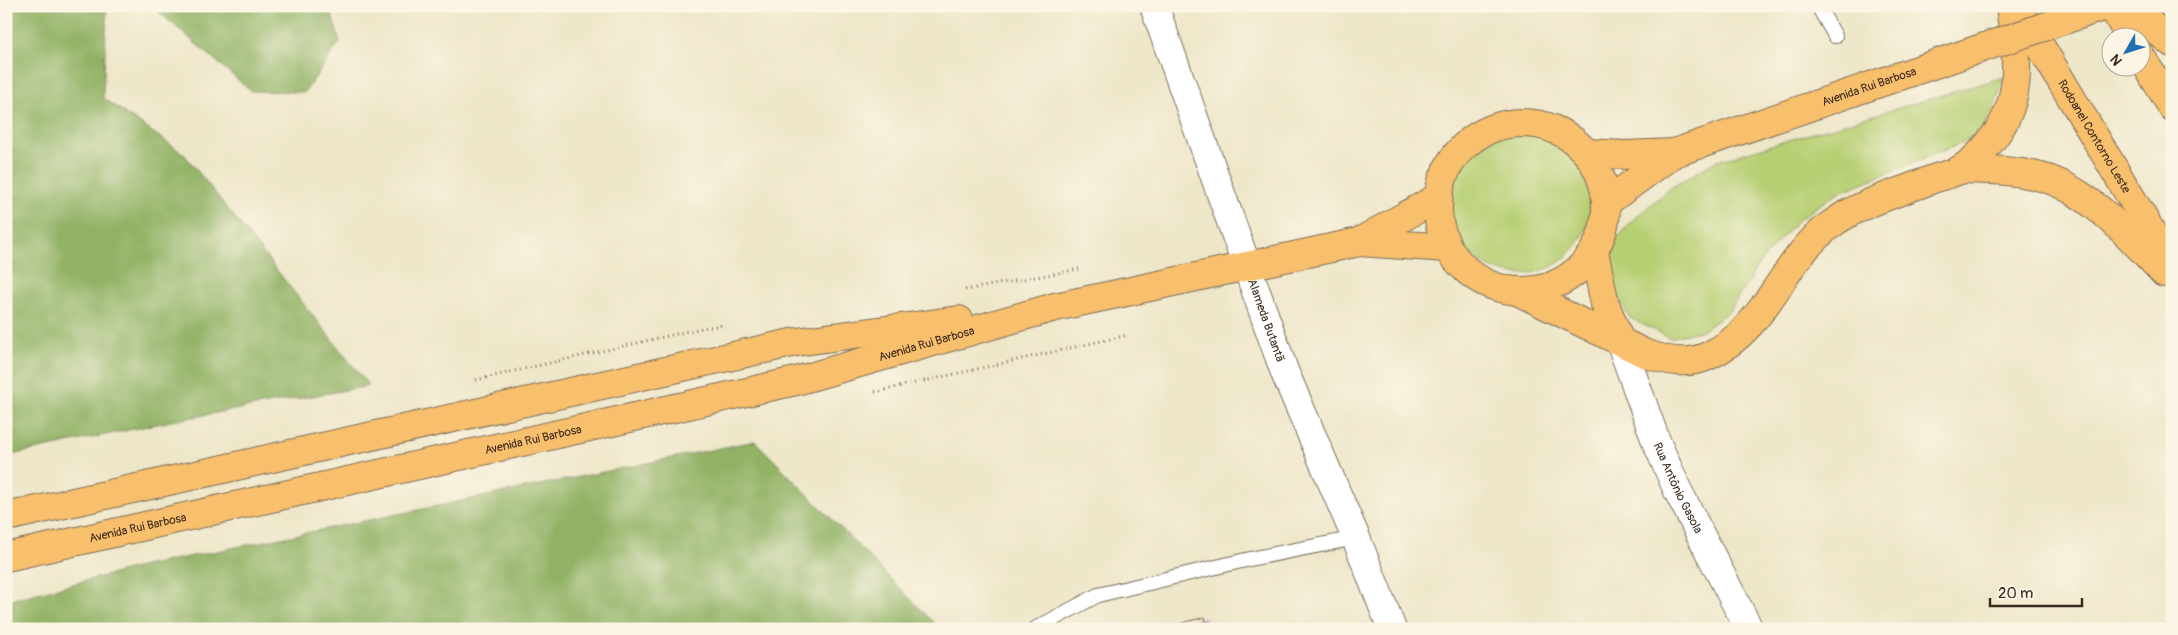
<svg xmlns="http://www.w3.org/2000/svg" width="2178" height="635" viewBox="0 0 2178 635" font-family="Pangolin,sans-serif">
  <rect width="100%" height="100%" fill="#fcf5e5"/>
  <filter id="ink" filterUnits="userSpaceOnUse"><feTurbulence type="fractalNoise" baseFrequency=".02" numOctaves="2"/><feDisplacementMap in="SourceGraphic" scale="10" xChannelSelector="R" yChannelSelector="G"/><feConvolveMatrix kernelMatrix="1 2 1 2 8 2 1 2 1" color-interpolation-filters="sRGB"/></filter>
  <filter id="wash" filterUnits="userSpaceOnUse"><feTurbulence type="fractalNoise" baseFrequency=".0096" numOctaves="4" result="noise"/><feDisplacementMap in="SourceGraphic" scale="20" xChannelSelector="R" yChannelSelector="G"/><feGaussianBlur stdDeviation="1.12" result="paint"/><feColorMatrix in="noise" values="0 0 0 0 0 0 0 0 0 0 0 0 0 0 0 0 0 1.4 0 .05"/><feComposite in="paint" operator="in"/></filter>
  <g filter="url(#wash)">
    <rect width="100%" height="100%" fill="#ede6c8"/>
    <path fill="#b7cf73" stroke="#797c48" d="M2004 77 1995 106 1982 129 1960 144 1835 194 1797 221 1760 262 1730 310 1703 330 1670 338 1630 318 1612 286 1610 247 1633 220 1669 189 1714 162Z
      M1450 204a70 70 0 1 1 140 0a70 70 0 1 1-140 0Z"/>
    <path fill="#91b265" stroke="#666e42" d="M6 6H107L103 98 184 154 369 386 171 421 6 456Z
      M152 6H329L340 42 305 92 251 91Z
      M755 441 940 629H6V601L144 566Z"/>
    <g id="blocks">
      <path fill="#c29ecf" d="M1205 617 1208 629H1163V628Z"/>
    </g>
  </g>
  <g filter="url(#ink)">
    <use href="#blocks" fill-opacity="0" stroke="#796c5a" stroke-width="1"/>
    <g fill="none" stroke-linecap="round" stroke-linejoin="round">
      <g stroke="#796c5a" stroke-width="16">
        <path id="service" d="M1818 6 1835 36
          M1035 629 1098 595 1250 559 1356 538"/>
      </g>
      <g stroke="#796c5a" stroke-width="30">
        <g id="minor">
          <path id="s1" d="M1154 6 1285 373 1356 538 1392 629"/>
          <path id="s2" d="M1620 341 1656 441 1678 491 1749 629"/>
        </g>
      </g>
      <g stroke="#796c5a" stroke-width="30">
        <g id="primary">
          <path d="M2064 20 2105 6"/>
          <circle cx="1522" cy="207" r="84"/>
          <path d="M1588 153 1625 155 1674 153"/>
          <path id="s3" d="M1607 202 1674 153 1938 63"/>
          <path d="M1359 242 1437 198"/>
          <path d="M6 517 796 342 959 320"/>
          <path id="s4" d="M6 557 796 381 1055 307 1117 294 1359 242 1448 248"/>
        </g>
      </g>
      <g stroke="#796c5a" stroke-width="30">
        <g id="motorway">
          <path d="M2112 6 2130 38"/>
          <path d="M2135 6 2157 31 2172 43"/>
          <path id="s5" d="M2020 12 2172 266"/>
          <path d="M2140 55 2172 107"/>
          <path d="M1961 169C1988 170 2015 170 2041 177 2088 189 2132 239 2164 273"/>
          <path d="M1594 251 1605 304 1620 341"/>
          <path d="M1517 291 1644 353C1666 361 1688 366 1710 355 1769 326 1779 264 1829 226 1859 203 1898 193 1933 179 1942 176 1953 174 1961 169 1976 160 1994 139 2002 125 2024 87 2015 46 2010 6"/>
        </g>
      </g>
      <path stroke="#796c5a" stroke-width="3" stroke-dasharray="1 4" stroke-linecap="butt" d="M965 290 1079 269
        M476 380 702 328 724 325
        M875 392 1128 335"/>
      <use href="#service" stroke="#fff" stroke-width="14"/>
      <use href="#minor" stroke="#fff" stroke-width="28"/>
      <use href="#primary" stroke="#f8bf6c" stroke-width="28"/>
      <use href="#motorway" stroke="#f8bf6c" stroke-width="28"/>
      <g stroke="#796c5a" stroke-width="30" stroke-linecap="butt">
        <path id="primary-bridge" d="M1938 63 2064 20"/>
      </g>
      <use href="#primary-bridge" stroke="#f8bf6c" stroke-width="28"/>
    </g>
  </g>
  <g text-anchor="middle" stroke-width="5" stroke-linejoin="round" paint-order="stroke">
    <g font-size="12" fill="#3b2a1e" stroke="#fcf5e5">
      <text dy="4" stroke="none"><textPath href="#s3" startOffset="289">Avenida Rui Barbosa</textPath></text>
      <text dy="4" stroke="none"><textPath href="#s5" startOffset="145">Rodoanel Contorno Leste</textPath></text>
      <text dy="4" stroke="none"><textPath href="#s1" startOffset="334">Alameda Butantã</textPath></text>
      <text dy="4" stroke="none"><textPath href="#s4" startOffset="945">Avenida Rui Barbosa</textPath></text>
      <text dy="4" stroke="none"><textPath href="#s4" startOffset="540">Avenida Rui Barbosa</textPath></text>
      <text dy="4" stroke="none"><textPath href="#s2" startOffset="158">Rua Antônio Gasola</textPath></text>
      <text dy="4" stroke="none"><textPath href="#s4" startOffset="135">Avenida Rui Barbosa</textPath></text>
    </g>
  </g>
  <rect width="2178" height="635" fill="none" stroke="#fcf5e5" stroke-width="25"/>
  <g transform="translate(2126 52) rotate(231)"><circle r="24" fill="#fcf5e5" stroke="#afa495"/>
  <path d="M0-4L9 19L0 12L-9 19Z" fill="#1f6fb2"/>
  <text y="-8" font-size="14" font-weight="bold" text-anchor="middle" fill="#3b2a1e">N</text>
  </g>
  <path d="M1990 598v8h92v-8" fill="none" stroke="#3b2a1e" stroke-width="2.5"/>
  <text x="1998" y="598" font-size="15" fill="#3b2a1e" stroke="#fcf5e5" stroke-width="4" paint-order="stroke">20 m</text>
</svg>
